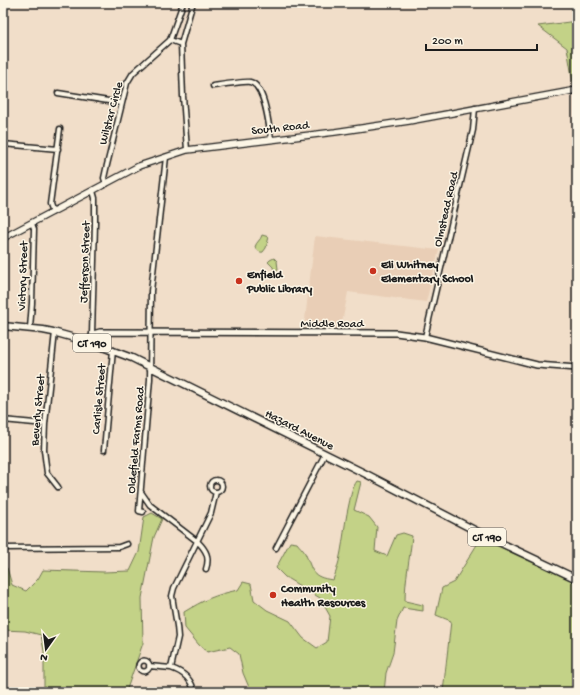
<svg xmlns="http://www.w3.org/2000/svg" width="580" height="695" viewBox="0 0 580 695" font-family="'Gochi Hand',sans-serif">
  <rect width="100%" height="100%" fill="#f1dec9"/>
  <filter id="ink" filterUnits="userSpaceOnUse"><feTurbulence type="fractalNoise" baseFrequency=".025" numOctaves="2"/><feDisplacementMap in="SourceGraphic" scale="8" xChannelSelector="R" yChannelSelector="G"/><feConvolveMatrix kernelMatrix="1 2 1 2 8 2 1 2 1" color-interpolation-filters="sRGB"/></filter>
  <g filter="url(#ink)">
    <path fill="#e9ceb6" d="M315 236 439 250 426 302 348 292 341 328H304Z"/>
    <path fill="#c3d287" stroke="#707752" d="M577 21V93H575L567 48 538 26Z
      M262 235 269 237 266 248 263 252C260 253 257 250 255 247 256 242 261 240 262 235Z
      M274 258 277 261 278 269 274 271 273 267 268 262 270 260Z
      M357 481 361 482 354 510 369 517 377 527 375 551 387 556 396 535 403 533 412 536C410 558 405 579 405 601L423 605V611L403 608 397 621 393 653 386 673 384 692H251L243 673 239 654 230 647 207 652 199 645 185 628 184 612C204 600 214 595 238 590L243 582 251 584 254 600 267 610 290 621 303 638 317 648 327 642 330 616 320 598 285 577 276 568 290 542 297 543C299 546 303 549 305 553 313 570 310 577 333 580 343 556 343 529 349 504 351 495 352 488 357 481Z
      M152 513 162 519 154 537 142 598 143 643 127 689 130 692H44V651L41 635 25 631 3 630V568H7L12 585 26 591 38 579 43 570 104 572 130 571 139 552 144 517Z
      M481 538 577 583V692H443L451 621 436 615 442 588 454 582Z"/>
    <g fill="none" stroke-linecap="round" stroke-linejoin="round">
      <g stroke="#1c1c1c" stroke-width="7">
        <path id="minor" d="M170 40 181 44
          M213 86C220 85 245 81 250 82 265 85 269 126 271 139
          M58 93 121 103
          M3 144 58 149
          M187 150 183 96 181 44 192 6 191 3
          M106 184 104 178 106 169 127 83 133 73 170 40 183 3
          M53 212 50 204 60 129
          M30 328 32 303 34 229 32 224
          M55 332 45 424 44 450 47 473 58 487
          M92 334 95 224V198L93 191
          M425 337 473 130 475 108
          M3 420 45 424
          M104 450 113 350
          M210 486a6 6 0 1 1 12 0a6 6 0 1 1-12 0Z
          M141 492 150 505 198 542C206 550 210 557 206 569
          M143 512 139 511 150 379 151 291 166 157
          M3 548 119 547 127 544
          M276 548 325 454
          M138.5 666a5.5 5.5 0 1 1 11 0a5.5 5.5 0 1 1-11 0Z
          M149 666 171 668
          M194 692C192 679 183 672 171 668L178 637 177 626 172 596 174 588 211 513 216 492"/>
      </g>
      <g stroke="#1c1c1c" stroke-width="8">
        <path id="tertiary" d="M89 342 93 334 100 332 396 333 425 337 537 365 577 368"/>
      </g>
      <g stroke="#1c1c1c" stroke-width="8">
        <path id="secondary" d="M3 238 139 166 187 150 335 132 409 121 577 90"/>
      </g>
      <g stroke="#1c1c1c" stroke-width="9">
        <path id="primary" d="M3 326 43 330 53 332 89 342 132 358 368 475 482 534 577 579"/>
      </g>
      <use href="#minor" stroke="#fcf5e5" stroke-width="4"/>
      <use href="#tertiary" stroke="#fcf5e5" stroke-width="5"/>
      <use href="#secondary" stroke="#fcf5e5" stroke-width="5.5"/>
      <use href="#primary" stroke="#fcf5e5" stroke-width="6"/>
    </g>
  </g>
  <g fill="#c8321e" stroke="#fcf5e5" stroke-width="1.5">
    <circle cx="373" cy="271" r="4"/>
    <circle cx="239" cy="281" r="4"/>
    <circle cx="273" cy="595" r="4"/>
  </g>
  <g text-anchor="middle" stroke-width="3" stroke-linejoin="round" paint-order="stroke">
    <g fill="#fcf5e5" stroke="#5f5d58" stroke-width="1">
      <rect x="73" y="334" width="38" height="18" rx="3"/>
      <rect x="468" y="528" width="38" height="18" rx="3"/>
    </g>
    <g font-size="11" font-weight="bold" fill="#1c1c1c">
      <text x="92" y="347">CT 190</text>
      <text x="487" y="541">CT 190</text>
    </g>
    <g font-size="12" fill="#1c1c1c" stroke="#fcf5e5">
      <text transform="translate(110 113) rotate(-75)" y="4">Wilstar Circle</text>
      <text transform="translate(280 127) rotate(-6)" y="4">South Road</text>
      <text transform="translate(445 209) rotate(-77)" y="4">Olmstead Road</text>
      <text transform="translate(84 262) rotate(-88)" y="4">Jefferson Street</text>
      <text transform="translate(22 276) rotate(-88)" y="4">Victory Street</text>
      <text x="332" y="327">Middle Road</text>
      <text transform="translate(98 399) rotate(-85)" y="4">Carlisle Street</text>
      <text transform="translate(37 410) rotate(-85)" y="4">Beverly Street</text>
      <text transform="translate(300 429) rotate(27)" y="4">Hazard Avenue</text>
      <text transform="translate(135 440) rotate(-85)" y="4">Oldefield Farms Road</text>
    </g>
    <g font-size="12" font-weight="bold" fill="#1c1c1c" stroke="#fcf5e5" text-anchor="start">
      <text x="381" y="268">Eli Whitney<tspan x="381" dy="14">Elementary School</tspan></text>
      <text x="247" y="278">Enfield<tspan x="247" dy="14">Public Library</tspan></text>
      <text x="281" y="592">Community<tspan x="281" dy="14">Health Resources</tspan></text>
    </g>
  </g>
  <rect width="580" height="695" fill="none" stroke="#fcf5e5" stroke-width="16"/>
  <rect x="8" y="8" width="564" height="679" fill="none" stroke="#1c1c1c" stroke-width="1.5" filter="url(#ink)"/>
  <g transform="translate(46 649) rotate(194)" stroke="#fcf5e5" stroke-width="3" paint-order="stroke">
  <path d="M0-3L7 15L0 10L-7 15Z" fill="#1c1c1c"/>
  <text y="-6" font-size="11" font-weight="bold" text-anchor="middle" fill="#1c1c1c">N</text>
  </g>
  <path d="M426 44v6h111v-6" fill="none" stroke="#1c1c1c" stroke-width="2"/>
  <text x="432" y="44" font-size="12" fill="#1c1c1c" stroke="#fcf5e5" stroke-width="3" paint-order="stroke">200 m</text>
</svg>
